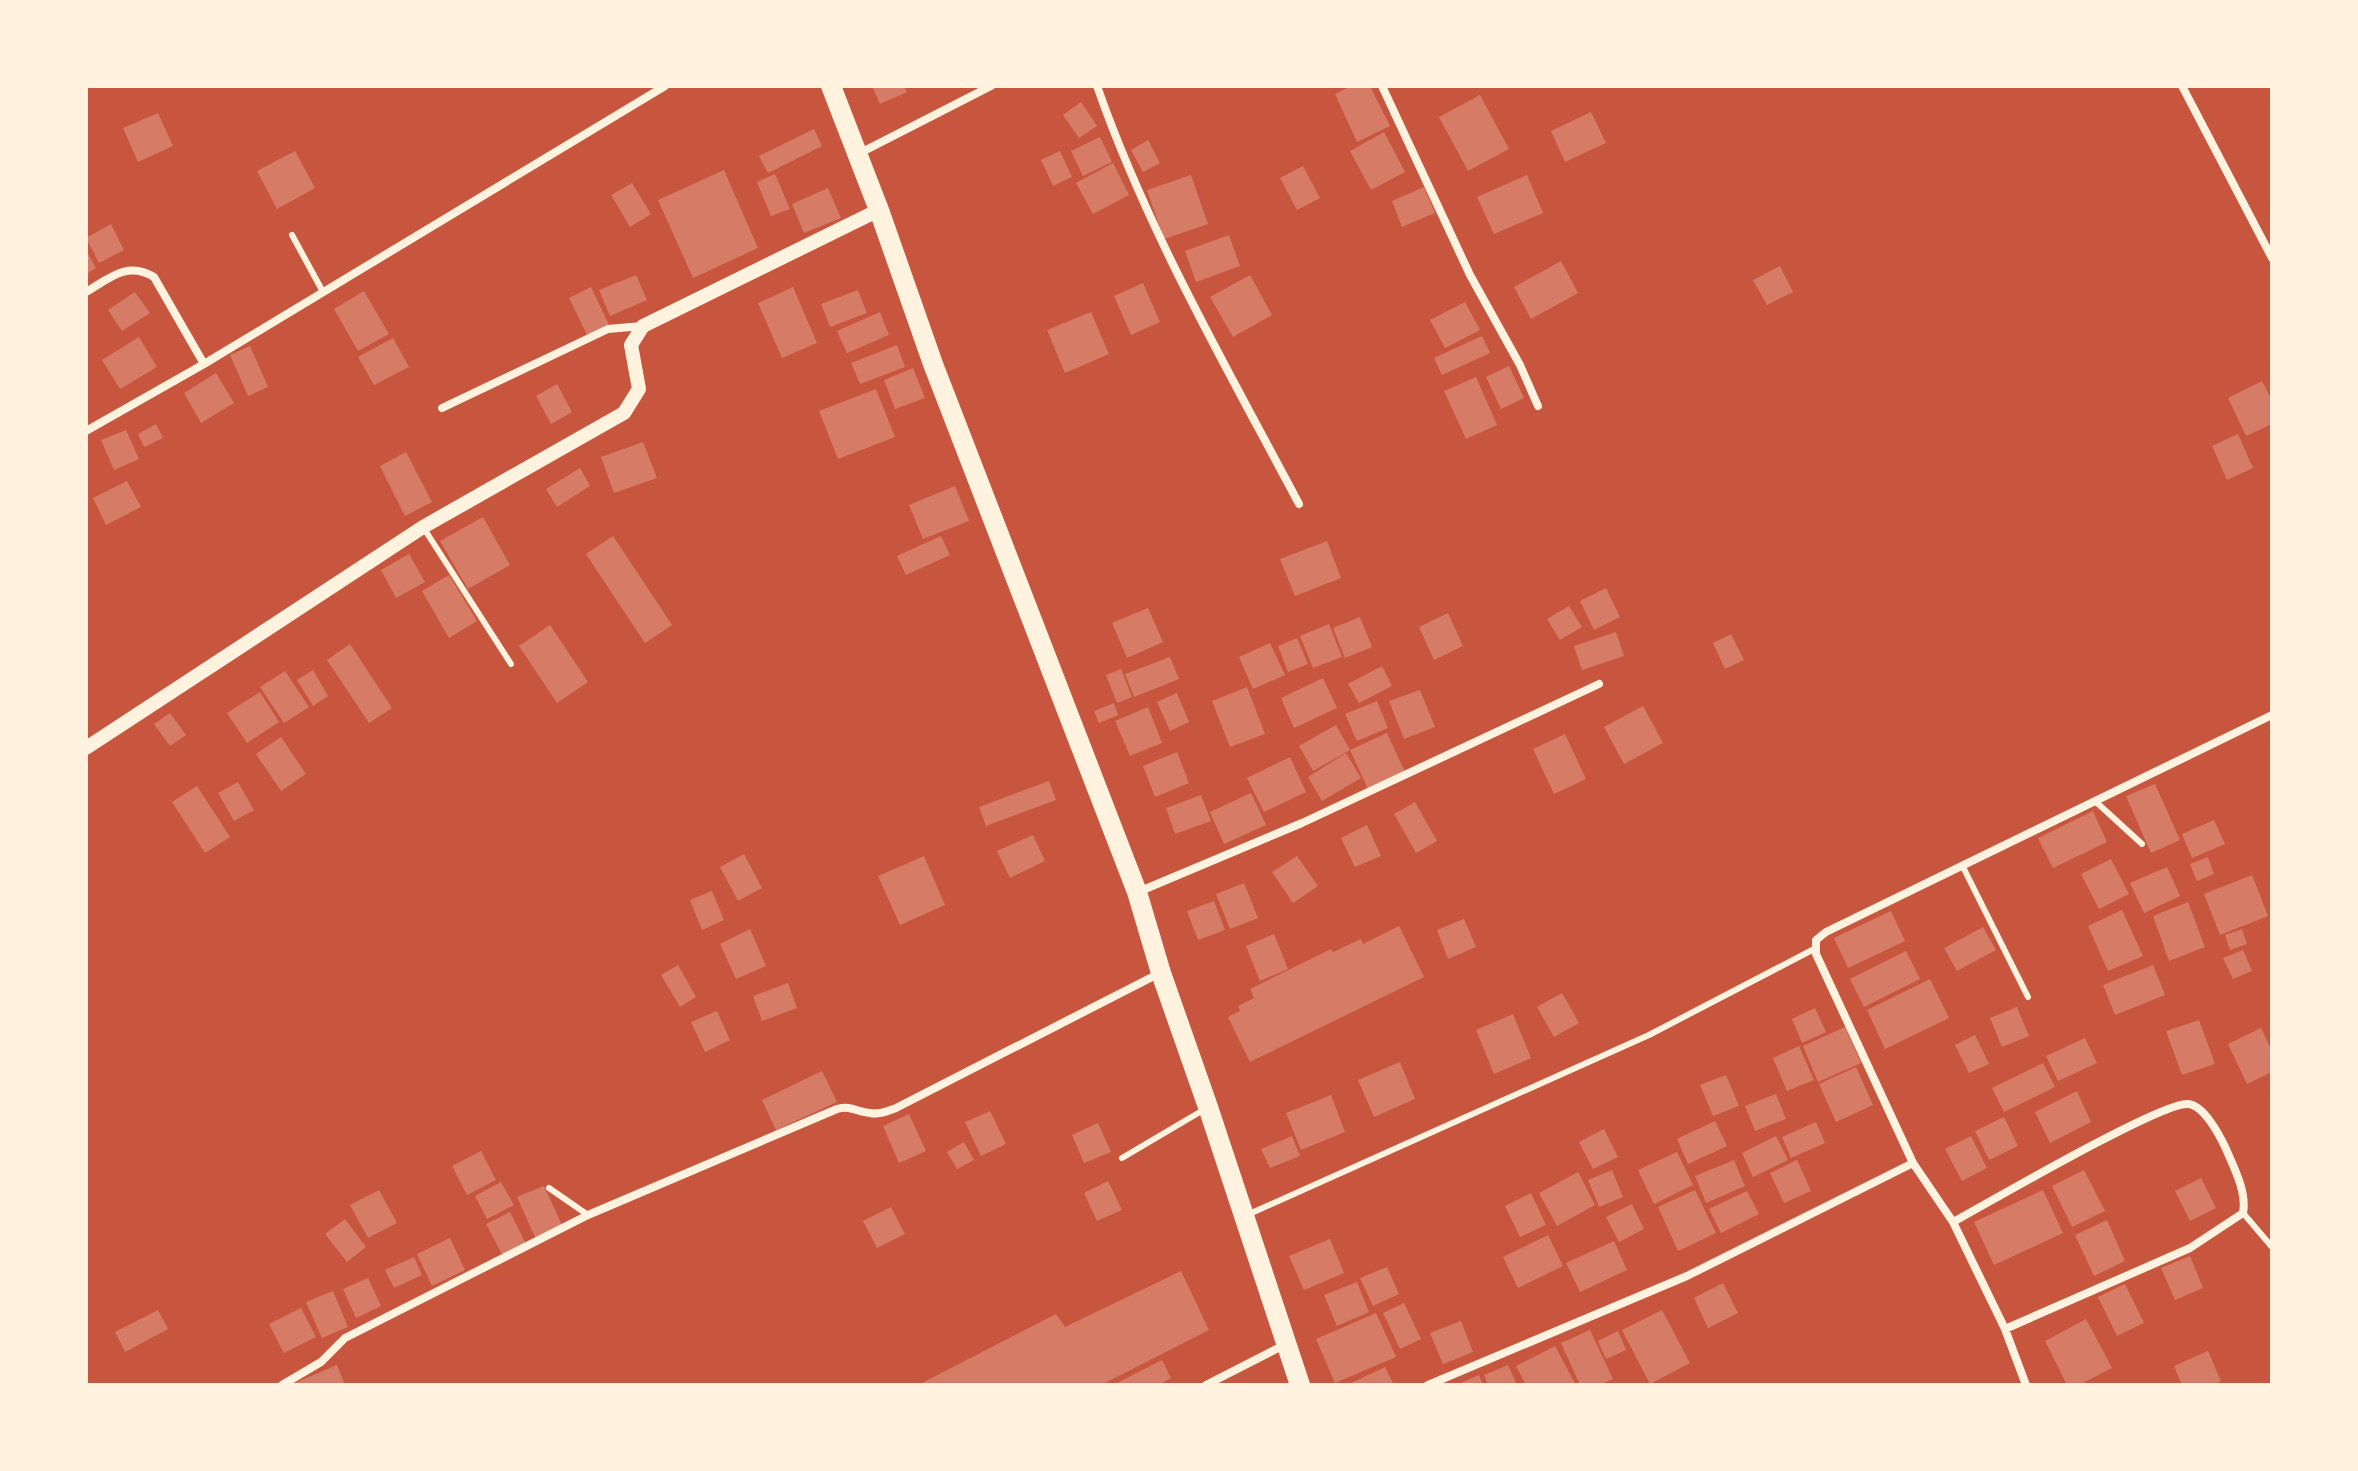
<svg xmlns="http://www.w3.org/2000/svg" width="2358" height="1471" viewBox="0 0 2358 1471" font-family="'Exo 2',sans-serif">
  <rect width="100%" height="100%" fill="#c8553d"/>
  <path fill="#d67c66" d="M872 86H904L907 92 880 104Z
    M1351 86H1370L1390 126 1357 142 1335 94Z
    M1480 95 1509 149 1468 171 1439 117Z
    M1081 102 1097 126 1079 138 1063 115Z
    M1591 112 1606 143 1565 162 1551 131Z
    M158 113 173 146 138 162 123 128Z
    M814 129 822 146 768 173 759 156Z
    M1384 132 1405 172 1371 190 1350 151Z
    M1100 137 1112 162 1083 176 1071 151Z
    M1148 140 1160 163 1143 172 1131 150Z
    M295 151 315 188 277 209 257 171Z
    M1060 151 1072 177 1053 186 1041 160Z
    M1113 163 1129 195 1093 214 1076 183Z
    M1303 166 1320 198 1297 210 1280 178Z
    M724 170 758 248 693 278 658 200Z
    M775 174 790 209 771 216 757 182Z
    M1191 175 1208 224 1164 239 1147 190Z
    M1527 175 1543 213 1494 234 1477 197Z
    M632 183 651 214 630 227 611 195Z
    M1424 187 1435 213 1402 227 1392 201Z
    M828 188 841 218 804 233 792 204Z
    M111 224 124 250 99 263 86 238Z
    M1229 235 1240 266 1196 282 1185 251Z
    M86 250 96 268 86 274Z
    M1561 261 1578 293 1531 319 1514 287Z
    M1780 266 1793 292 1767 305 1753 280Z
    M636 275 647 300 610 316 599 290Z
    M1250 275 1272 315 1233 337 1210 297Z
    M1143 283 1160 322 1131 335 1114 296Z
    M591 287 609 325 587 335 569 298Z
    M793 287 817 343 782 358 758 303Z
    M858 290 867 313 830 327 821 304Z
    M364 291 389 334 358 351 334 309Z
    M135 292 150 313 122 331 108 310Z
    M1465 302 1480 330 1445 348 1430 320Z
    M880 312 889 335 847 353 837 331Z
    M1091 312 1109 354 1065 373 1047 330Z
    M1482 336 1490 353 1442 375 1434 358Z
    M139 337 157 367 120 389 102 360Z
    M393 338 409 367 374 385 358 357Z
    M897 345 905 367 860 384 851 363Z
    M250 346 268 387 248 396 230 355Z
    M1509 366 1524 398 1501 409 1486 377Z
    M913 368 925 398 895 409 884 380Z
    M216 373 234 403 201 423 184 393Z
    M1476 377 1497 425 1466 439 1444 391Z
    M2262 381 2272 401V424L2246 436 2228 398Z
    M557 384 572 412 551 424 536 396Z
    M876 389 895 437 838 459 819 411Z
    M156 424 163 438 144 447 138 434Z
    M126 430 139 459 114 470 101 440Z
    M2238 434 2253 468 2227 480 2212 446Z
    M643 442 657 478 614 493 601 457Z
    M406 452 432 502 405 516 380 466Z
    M580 468 590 486 557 507 546 489Z
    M127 481 141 507 106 525 93 498Z
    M955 486 969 521 923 539 909 505Z
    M483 517 510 565 468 589 440 541Z
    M613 536 672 625 645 643 586 554Z
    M941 536 950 555 906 575 897 556Z
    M1327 541 1341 578 1295 596 1280 559Z
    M409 554 425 582 396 598 381 570Z
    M449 575 477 621 449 638 422 591Z
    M1606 588 1620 617 1594 630 1580 601Z
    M1569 606 1582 627 1560 640 1547 619Z
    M1148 608 1163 642 1127 658 1112 623Z
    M1448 613 1463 646 1434 660 1419 627Z
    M1360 617 1372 647 1345 658 1333 628Z
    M1329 624 1342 657 1313 668 1300 636Z
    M550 625 588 682 557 703 519 646Z
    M1616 632 1624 656 1582 670 1574 646Z
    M1731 634 1744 660 1725 669 1713 643Z
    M1297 638 1308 664 1288 672 1278 646Z
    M1270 643 1285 675 1253 689 1239 657Z
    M350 644 392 708 369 723 327 660Z
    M1170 657 1179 679 1134 697 1125 674Z
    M1382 666 1392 686 1359 703 1348 684Z
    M1121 669 1132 697 1117 703 1106 675Z
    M313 670 328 696 313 706 297 680Z
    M285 671 309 707 284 723 260 687Z
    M1323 678 1337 708 1294 728 1281 698Z
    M1247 687 1265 734 1230 747 1212 701Z
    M1420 690 1435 727 1404 739 1389 701Z
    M260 692 279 722 247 743 227 713Z
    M1177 693 1189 722 1170 731 1157 702Z
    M1377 701 1388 728 1357 741 1345 714Z
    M1114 703 1118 715 1099 723 1094 711Z
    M1643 706 1663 743 1624 764 1604 727Z
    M1148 707 1162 743 1130 756 1115 721Z
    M170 713 186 735 170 746 154 724Z
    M1336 725 1350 750 1313 771 1299 746Z
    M1387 733 1405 772 1368 789 1350 750Z
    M1565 734 1586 779 1554 794 1533 749Z
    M281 737 306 774 281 791 256 754Z
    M1177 752 1189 783 1155 797 1143 766Z
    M1346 753 1361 778 1322 801 1308 777Z
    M1290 757 1306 792 1264 812 1247 778Z
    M1049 781 1056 800 986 826 979 807Z
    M238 782 254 810 234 821 218 793Z
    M2155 784 2180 840 2151 853 2126 796Z
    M197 786 230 837 205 853 172 802Z
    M1251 793 1266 825 1224 844 1210 812Z
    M1201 795 1211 821 1175 834 1166 808Z
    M1415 802 1437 841 1416 853 1394 814Z
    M2093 811 2107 842 2053 868 2038 838Z
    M2214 820 2225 844 2192 858 2182 834Z
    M1367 825 1381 856 1355 867 1341 838Z
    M1033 835 1045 861 1010 878 997 851Z
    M744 854 762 888 738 901 720 867Z
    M924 856 945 905 900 925 878 876Z
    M1297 856 1318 886 1293 903 1272 872Z
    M2208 857 2214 874 2197 881 2190 864Z
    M2111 859 2129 894 2099 909 2081 874Z
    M2167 867 2180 896 2144 913 2130 883Z
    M2252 875 2268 916 2220 935 2204 894Z
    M1244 883 1258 918 1230 929 1216 894Z
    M712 891 724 920 702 930 690 900Z
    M1214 901 1225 930 1198 940 1187 911Z
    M2188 902 2205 947 2169 961 2153 916Z
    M2122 910 2143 956 2108 971 2088 926Z
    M1891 911 1905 941 1848 968 1834 938Z
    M1464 919 1476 947 1448 959 1437 930Z
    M1399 926 1424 977 1250 1062 1228 1017 1240 1011 1238 1006 1254 998 1250 989 1331 949 1333 952 1361 939 1363 944Z
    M1983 927 1996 950 1957 971 1944 948Z
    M750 929 766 966 736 979 720 944Z
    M2242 929 2247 944 2230 950 2225 935Z
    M1274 934 1288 969 1260 981 1246 946Z
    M2243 950 2252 971 2233 979 2223 958Z
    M1906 951 1920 979 1864 1007 1850 979Z
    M678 965 696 997 680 1007 661 975Z
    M2153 965 2165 995 2115 1015 2103 985Z
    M1930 979 1949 1018 1885 1049 1867 1010Z
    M788 983 797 1008 762 1021 753 996Z
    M1562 993 1579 1023 1554 1037 1537 1007Z
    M2017 1007 2029 1036 2002 1047 1990 1018Z
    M1815 1008 1826 1032 1802 1043 1792 1019Z
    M717 1011 730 1040 705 1052 691 1022Z
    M1513 1014 1531 1058 1494 1074 1476 1030Z
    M2199 1020 2215 1064 2182 1075 2166 1031Z
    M1845 1027 1861 1063 1818 1082 1803 1046Z
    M2261 1028 2272 1051V1072L2247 1084 2228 1044Z
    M1975 1035 1989 1064 1969 1073 1955 1045Z
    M2085 1038 2097 1063 2058 1081 2046 1056Z
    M1799 1046 1814 1080 1787 1091 1773 1058Z
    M1400 1062 1415 1099 1374 1117 1358 1080Z
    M2043 1063 2055 1087 2004 1112 1992 1088Z
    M1856 1067 1873 1105 1836 1122 1819 1084Z
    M822 1071 837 1102 776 1130 762 1100Z
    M1726 1075 1739 1106 1713 1116 1700 1085Z
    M2077 1091 2091 1122 2050 1143 2035 1112Z
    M1776 1094 1786 1119 1755 1131 1745 1106Z
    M1331 1095 1345 1132 1301 1150 1286 1113Z
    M990 1111 1006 1144 981 1156 965 1122Z
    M909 1114 926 1151 899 1163 883 1126Z
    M2004 1117 2018 1146 1989 1160 1975 1131Z
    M1715 1121 1727 1146 1688 1164 1677 1139Z
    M1816 1122 1825 1143 1791 1158 1782 1137Z
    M1098 1123 1111 1152 1084 1163 1072 1135Z
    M1604 1129 1618 1157 1593 1169 1579 1142Z
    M1292 1136 1300 1156 1270 1168 1261 1149Z
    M1776 1136 1788 1160 1753 1177 1742 1153Z
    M1971 1136 1987 1168 1962 1181 1945 1149Z
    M964 1142 974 1160 957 1169 947 1152Z
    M481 1151 496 1180 467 1195 452 1166Z
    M1677 1152 1693 1185 1654 1204 1638 1170Z
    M1734 1160 1745 1186 1706 1203 1695 1176Z
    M1797 1160 1811 1191 1784 1203 1770 1173Z
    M1612 1170 1623 1197 1599 1207 1588 1180Z
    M2084 1170 2105 1211 2072 1227 2052 1186Z
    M1578 1172 1595 1205 1557 1226 1539 1193Z
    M2201 1178 2216 1208 2190 1221 2175 1191Z
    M1108 1181 1122 1210 1097 1221 1084 1193Z
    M501 1182 514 1205 487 1219 475 1196Z
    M544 1186 562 1225 535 1237 517 1197Z
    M379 1190 397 1223 368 1238 350 1205Z
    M1695 1190 1716 1233 1678 1251 1658 1207Z
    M2043 1190 2063 1233 1994 1265 1974 1222Z
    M1747 1191 1759 1214 1721 1233 1709 1209Z
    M1531 1193 1546 1225 1520 1237 1505 1206Z
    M1632 1204 1644 1229 1619 1242 1606 1217Z
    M891 1207 905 1234 877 1248 863 1221Z
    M510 1212 526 1244 503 1256 486 1224Z
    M345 1219 366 1247 347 1262 325 1234Z
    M2107 1220 2125 1261 2094 1276 2075 1235Z
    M1548 1235 1563 1266 1518 1288 1503 1257Z
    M450 1238 465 1270 432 1286 417 1254Z
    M1330 1239 1344 1273 1304 1290 1289 1256Z
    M1614 1241 1627 1270 1580 1292 1566 1263Z
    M2190 1256 2203 1288 2175 1300 2161 1268Z
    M414 1257 422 1275 394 1288 385 1270Z
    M1387 1267 1399 1294 1373 1306 1360 1278Z
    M1181 1271 1209 1330 1101 1385H918L1056 1314 1065 1327Z
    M368 1278 381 1306 356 1318 343 1289Z
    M1357 1282 1369 1312 1337 1326 1324 1295Z
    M1723 1283 1738 1313 1708 1328 1694 1298Z
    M2125 1284 2144 1323 2117 1336 2098 1297Z
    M333 1291 348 1327 322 1338 306 1302Z
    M1404 1303 1421 1339 1400 1349 1383 1313Z
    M301 1308 316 1337 284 1353 269 1324Z
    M158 1310 168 1329 125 1352 115 1332Z
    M1662 1310 1690 1363 1650 1384 1622 1330Z
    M1376 1313 1396 1357 1335 1383 1316 1339Z
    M2086 1319 2112 1368 2079 1385H2067L2045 1341Z
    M1461 1321 1473 1352 1443 1364 1430 1333Z
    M1590 1330 1613 1379 1599 1385H1580L1561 1343Z
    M1618 1331 1626 1350 1606 1359 1598 1341Z
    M1555 1346 1576 1385H1526L1516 1366Z
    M2208 1351 2221 1381 2212 1385H2182L2174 1366Z
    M1162 1360 1171 1378 1158 1385H1113Z
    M337 1365 345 1385H290Z
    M1508 1365 1517 1385H1488L1484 1375Z
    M1385 1367 1394 1385H1347Z
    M1479 1375 1483 1385H1456Z"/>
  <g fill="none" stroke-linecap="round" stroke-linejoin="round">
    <path stroke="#fff3e0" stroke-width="6" d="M292 235 323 292
      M423 527 511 664
      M2095 801 2142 844
      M1962 865 2028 997
      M1122 1158 1205 1109
      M549 1188 588 1215
      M2243 1213 2272 1247
      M1247 1215 1649 1035 1816 948"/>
    <path stroke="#fff3e0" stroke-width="8" d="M1097 86C1148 232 1227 368 1299 504
      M1382 86 1470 275 1520 365 1538 406
      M2182 86 2272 258
      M860 153 991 86
      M86 292C110 278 127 261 154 277L204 364
      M442 408 608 329 642 326
      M86 431 204 364 665 86
      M1138 892 1302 823 1599 684
      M1953 1222C1988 1203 2161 1102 2188 1104 2204 1105 2220 1136 2226 1149 2234 1168 2247 1192 2243 1213L2190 1248 2005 1329
      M282 1385 321 1362 345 1338 588 1215 837 1109C851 1105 857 1112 870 1113 879 1115 887 1111 896 1108L1160 973
      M1206 1385 1286 1344
      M1428 1385 1687 1276 1913 1163
      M2026 1385 2005 1329 1953 1222 1913 1163 1816 954V940L1826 932 2272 715"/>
    <path stroke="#fff3e0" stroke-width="14" d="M86 748 423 527 624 413 639 389 631 345 643 326 879 210"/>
    <path stroke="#fff3e0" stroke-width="20" d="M831 86 879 210 933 364 1137 892 1161 973 1208 1107 1300 1385"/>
  </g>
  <rect width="2358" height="1471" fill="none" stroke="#fff3e0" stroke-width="176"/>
</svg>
